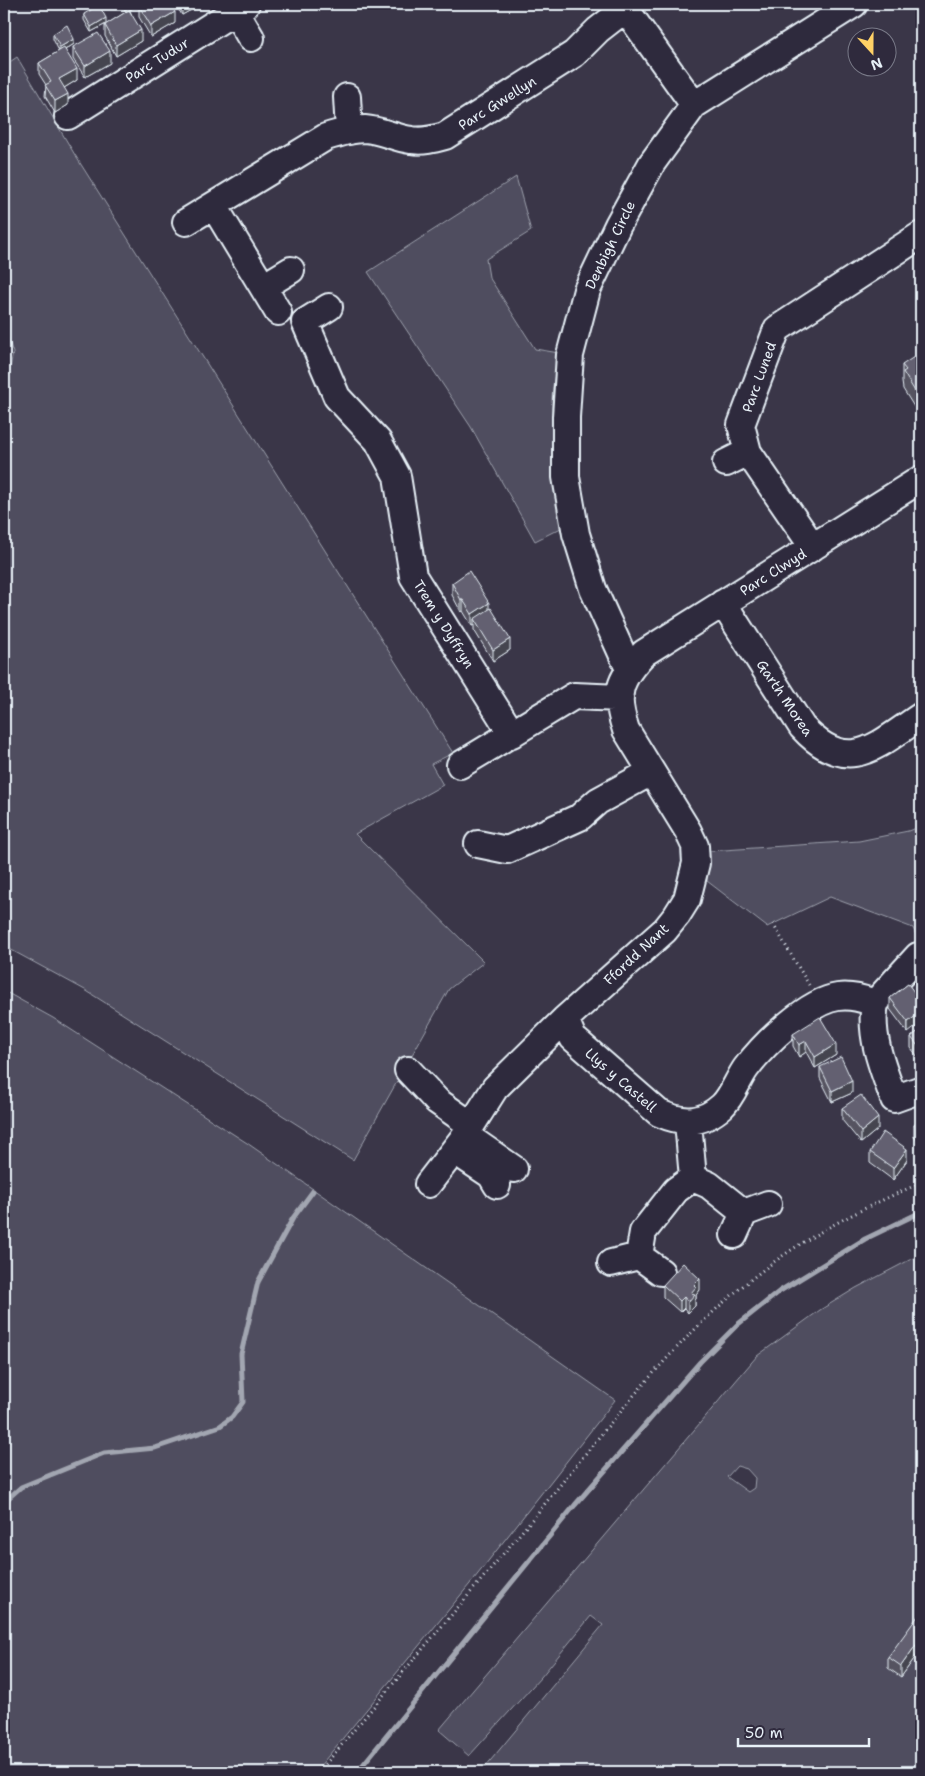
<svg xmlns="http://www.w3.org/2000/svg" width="925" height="1776" viewBox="0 0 925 1776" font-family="'Shantell Sans',sans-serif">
  <rect width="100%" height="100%" fill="#3a3648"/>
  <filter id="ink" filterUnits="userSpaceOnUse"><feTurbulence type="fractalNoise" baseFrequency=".02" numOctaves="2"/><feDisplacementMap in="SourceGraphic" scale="10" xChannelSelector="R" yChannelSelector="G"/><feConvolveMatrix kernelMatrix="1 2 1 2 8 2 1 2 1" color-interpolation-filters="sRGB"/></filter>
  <g filter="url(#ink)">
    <path fill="#504e5f" stroke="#9ca0ac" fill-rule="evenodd" d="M17 57 75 155 453 753 431 764 443 785 355 834 484 962 449 989 353 1160 85 990 4 946V397L13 353 4 327V66Z
      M516 177 531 231 486 259 489 277 535 349 559 353C556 369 552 385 552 402 550 445 554 486 561 528L535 541 471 427 368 272Z
      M921 826V946L913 928 830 897 767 927 707 881 709 851 859 841 908 831Z
      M4 991 53 1018 247 1143 615 1400 474 1579 315 1772H4Z
      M921 1254V1772H481L603 1625 591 1616 541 1677 469 1756 439 1730 757 1356 820 1310 856 1288ZM737 1466 747 1469 755 1478 754 1488 748 1492 727 1477Z"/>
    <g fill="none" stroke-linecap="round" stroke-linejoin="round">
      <path stroke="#a2a6b1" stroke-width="5" d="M4 1502 21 1487 104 1453 155 1448 220 1426 232 1417 243 1402 241 1354 258 1282 293 1218 313 1191
        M357 1772 575 1505 700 1362 737 1325 780 1291 865 1239 921 1212"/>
      <g stroke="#e8f1f8" stroke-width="30">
        <path id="minor" d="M622 4 694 105
          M235 11 251 38
          M347 97 349 131
          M68 116 246 4
          M214 206 278 312
          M186 222 326 137C339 133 352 129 365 129 381 130 395 138 411 140 423 142 434 139 445 136L574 54 598 30 625 9
          M263 287 291 270
          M329 307 305 322 337 397 378 441 397 476 413 576 512 734
          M726 463 748 452
          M813 547 748 452 741 425 777 329 921 235
          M723 603 802 727C848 777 876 746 921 716
          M629 669 593 589 576 534 566 477V417L570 355 587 290 618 225 652 163 694 105 854 4
          M460 765 574 696 620 698
          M478 844 507 850 580 817 598 801 651 772
          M875 1003C869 1036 883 1069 894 1099L919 1090
          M565 1019 573 1038 659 1113C682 1123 701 1125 722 1106 732 1097 738 1079 746 1068 764 1044 808 1001 838 997 851 995 863 999 875 1003L918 956
          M408 1070 437 1101 471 1125
          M465 1135 514 1169
          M461 1155 491 1175 497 1185
          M693 1178 709 1185 744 1213 768 1204
          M428 1184 462 1140 495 1088 565 1019 665 930 677 915 687 899 696 863 695 846 688 831 626 730C614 694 618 680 644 653L921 479
          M734 1235 744 1213
          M639 1256 661 1272
          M611 1263 639 1256 643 1232 676 1190 693 1178 688 1122"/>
      </g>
      <path stroke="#e8f1f8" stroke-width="3" stroke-dasharray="1 4" stroke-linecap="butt" d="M773 924 809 985
        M319 1772C388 1689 459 1607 529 1523 600 1438 666 1346 754 1277 804 1237 862 1208 921 1183"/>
      <use href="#minor" stroke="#2f2a3d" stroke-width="26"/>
    </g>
    <path fill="#555361" stroke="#e8f1f8" d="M121 4H139L130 10 141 41 116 56 105 36V25L126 12Z
      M175 4H202L182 15Z
      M139 6 175 23 151 37 139 17Z
      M84 14 106 24 91 32 84 20Z
      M53 34 74 44 65 50 77 80 64 88 68 105 55 113 45 96 46 85 39 74V63L59 51 53 39Z
      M73 47 110 63 85 77 73 59Z
      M921 362V418L903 389 902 382V365L918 364Z
      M452 583 489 609 510 650 493 661 474 630V625L472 626 463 611 461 612 452 595Z
      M908 984V1033L890 1009V998Z
      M921 1029V1061L911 1048V1037Z
      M793 1034 836 1055 815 1068 806 1052 799 1057 793 1046Z
      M820 1067 852 1093 832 1102 820 1078Z
      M842 1108 878 1129 861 1143 842 1120Z
      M921 1120V1145L914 1137V1125Z
      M870 1152 907 1160 893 1180 870 1163Z
      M663 1285 700 1290 696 1295V1299L695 1300V1306L688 1313 684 1308 680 1312 663 1297Z
      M921 1618V1649L901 1677 888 1668V1657Z"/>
    <path fill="#45444f" stroke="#e8f1f8" d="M131 4H139L126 12V7Z
      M182 4H202L182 15Z
      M175 12V23L151 37V26Z
      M106 18V24L91 32V27Z
      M141 30V41L116 56V45Z
      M74 39V44L60 53V47Z
      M110 51V63L85 77V66Z
      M77 69V80L59 91V79Z
      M68 94V105L55 113V101Z
      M461 600H463V611L461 612Z
      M489 603V615L474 619V625L472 626V614Z
      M510 639V650L493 661V650Z
      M921 1012V1023L908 1033V1022Z
      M806 1041V1052L799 1057V1045Z
      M836 1044V1055L815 1068V1057Z
      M852 1081V1093L832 1102V1091Z
      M878 1118V1129L861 1143V1132Z
      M907 1149V1160L893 1180V1168Z
      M700 1279V1290L696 1295V1299L695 1300V1306L688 1313V1302L691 1293 694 1285Z
      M684 1297V1308L680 1312V1301Z
      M921 1638V1649L901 1677V1666Z"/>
    <path fill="#636171" stroke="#e8f1f8" d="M124 4H131L126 7Z
      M143 4H170L175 12 151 26 139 6Z
      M99 5 106 18 91 27 84 14Z
      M129 10 141 30 116 45 105 25Z
      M67 25 74 39 60 47 53 34Z
      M98 33 110 51 85 66 73 47Z
      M64 48 77 69 59 79 68 94 55 101 45 85 51 82 39 63Z
      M914 357 918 364 921 362V401L903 372 906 370 902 365Z
      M469 571 489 603 472 614 463 600H461L452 583Z
      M491 608 510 639 493 650 474 619Z
      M908 984 921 1001V1012L908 1022 890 998Z
      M820 1017 836 1044 815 1057 806 1041 799 1045 793 1034Z
      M921 1029V1050L911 1037Z
      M841 1057 852 1081 832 1091 820 1067Z
      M861 1095 878 1118 861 1132 842 1108Z
      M921 1120V1133L914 1125Z
      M883 1132 907 1149 893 1168 870 1152Z
      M683 1263 700 1279 694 1285 696 1287 691 1293 695 1294 688 1302 684 1297 680 1301 663 1285Z
      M918 1616 921 1618V1638L901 1666 888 1657Z"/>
  </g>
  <g text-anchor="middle" stroke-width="4.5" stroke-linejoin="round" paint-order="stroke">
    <g font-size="14" fill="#e8f1f8" stroke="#2f2a3d">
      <text transform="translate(157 60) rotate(-32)" y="5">Parc Tudur</text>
      <text transform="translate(497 103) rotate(-32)" y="5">Parc Gwellyn</text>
      <text transform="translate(610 245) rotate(-64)" y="5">Denbigh Circle</text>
      <text transform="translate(759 377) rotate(-70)" y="5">Parc Luned</text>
      <text transform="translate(773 572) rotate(-32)" y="5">Parc Clwyd</text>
      <text transform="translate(444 624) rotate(58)" y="5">Trem y Dyffryn</text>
      <text transform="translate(785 698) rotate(56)" y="5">Garth Morea</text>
      <text transform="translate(636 954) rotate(-43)" y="5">Ffordd Nant</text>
      <text transform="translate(621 1080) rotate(41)" y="5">Llys y Castell</text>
    </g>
  </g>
  <rect width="925" height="1776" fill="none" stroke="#2f2a3d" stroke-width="20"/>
  <rect x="10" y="10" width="905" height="1756" fill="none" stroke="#e8f1f8" stroke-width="2" filter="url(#ink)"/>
  <g transform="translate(872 52) rotate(159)"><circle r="24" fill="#2f2a3d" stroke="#797a88"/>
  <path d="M0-4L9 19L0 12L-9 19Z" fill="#ffd166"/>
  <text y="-8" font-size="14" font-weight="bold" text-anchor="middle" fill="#e8f1f8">N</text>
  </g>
  <path d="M738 1738v8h131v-8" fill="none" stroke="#e8f1f8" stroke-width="2.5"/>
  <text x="745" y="1738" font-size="15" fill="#e8f1f8" stroke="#2f2a3d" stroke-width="4" paint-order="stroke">50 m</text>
</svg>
